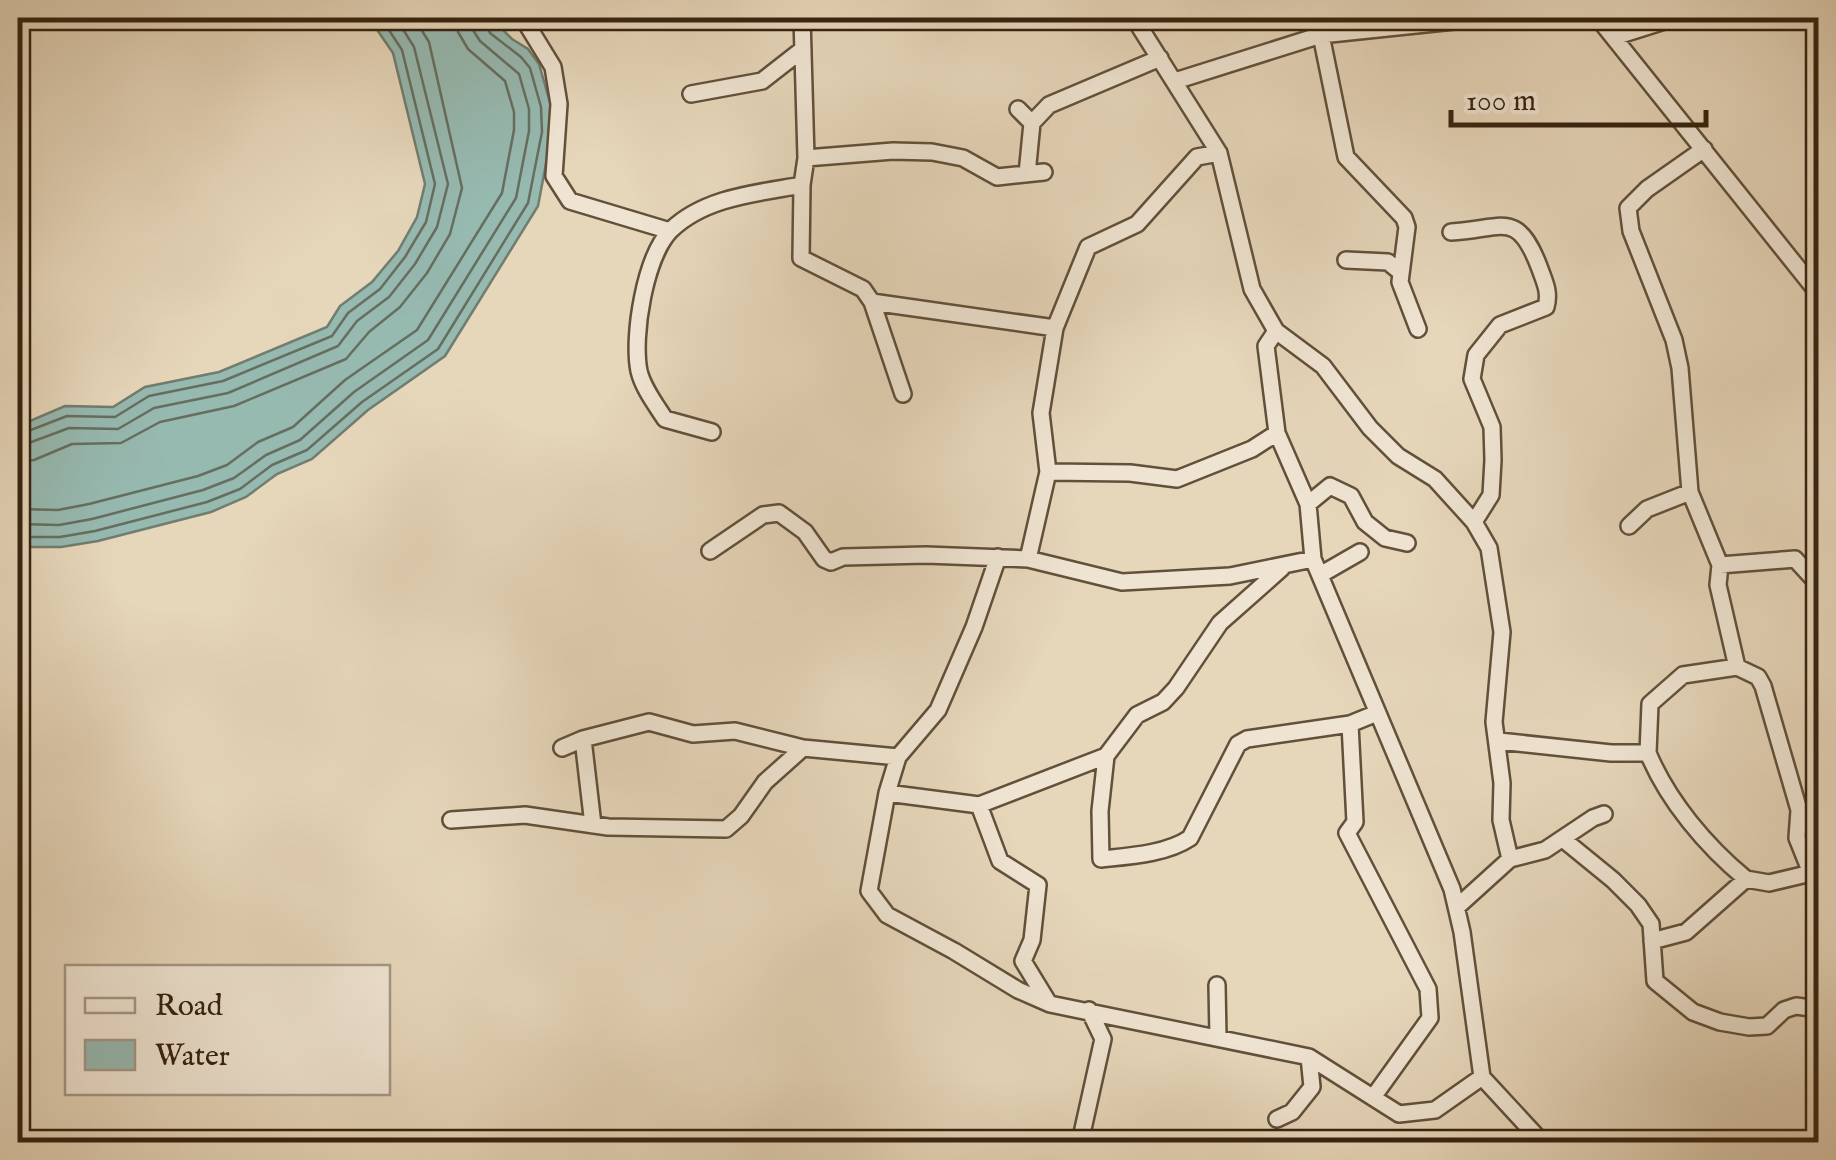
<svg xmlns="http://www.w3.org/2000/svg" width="1836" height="1160" viewBox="0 0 1836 1160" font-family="'IM FELL English',serif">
  <rect width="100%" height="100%" fill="#e6d6ba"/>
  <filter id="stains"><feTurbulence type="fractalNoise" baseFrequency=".002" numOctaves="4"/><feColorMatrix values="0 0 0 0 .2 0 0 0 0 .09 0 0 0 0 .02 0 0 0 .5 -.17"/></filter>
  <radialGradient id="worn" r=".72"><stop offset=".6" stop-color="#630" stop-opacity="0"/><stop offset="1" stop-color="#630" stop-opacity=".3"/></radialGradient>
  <path fill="#96b9b0" stroke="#707d70" stroke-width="2.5" d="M369 18H491L512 39 528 49 539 64 551 106 552 132 538 206 445 356 368 410 312 459 277 474 246 497 211 512 98 541 61 547H18V426L65 406 113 407 145 387 219 372 327 327 340 306 372 282 398 251 417 217 425 184 393 53Z"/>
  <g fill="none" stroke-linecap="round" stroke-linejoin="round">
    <path stroke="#666e60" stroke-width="2.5" d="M18 435 67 416 115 417 149 396 223 381 332 336 348 313 380 289 405 257 426 222 435 184 402 50 381 18
      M18 447 69 428 118 429 154 408 228 393 338 346 357 321 389 297 415 264 437 227 448 184 414 47 396 18
      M18 462 34 460 72 444 121 443 160 422 234 406 346 359 369 332 400 307 427 273 450 234 462 188 429 42 414 18
      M18 509 58 510 89 504 198 476 227 465 258 442 293 427 345 380 417 330 502 193 514 130V112L505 81 468 49 458 32 456 18
      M18 524 59 525 92 519 203 490 234 478 266 455 300 440 354 392 428 340 516 198 529 131V109L519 74 480 41 473 30 471 18
      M18 537H60L95 531 207 502 240 489 272 465 307 450 362 402 438 349 528 203 542 132 541 107 530 68 521 57 490 33 484 18"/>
    <g stroke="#62503a" stroke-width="20">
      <path id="street" d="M523 18 553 67 559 104 554 176 570 201 670 231
        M802 18 806 158 802 185 801 258 863 289 872 302 903 394
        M1134 18 1219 153 1252 289 1276 331 1323 366 1370 428 1398 456 1435 479 1474 522 1489 548 1502 632 1494 722 1502 783 1501 820 1510 859
        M1598 18 1818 293
        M1321 35 1346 157 1404 218 1407 227 1400 282 1418 329
        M1614 37 1674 18
        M1175 81 1321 35 1483 18
        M691 94 762 81 803 49
        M1018 109 1032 123
        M1704 149 1647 189 1628 208 1631 231 1674 340 1680 368 1690 492 1720 565 1718 585 1737 667
        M806 158 893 151 932 152 963 158 997 177 1044 172
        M1027 174 1032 123 1049 105 1160 58
        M1451 232C1502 230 1517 207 1540 269 1545 283 1550 292 1546 307L1500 325 1476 355 1472 379 1492 427 1493 460 1491 495 1474 522
        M1346 260 1388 262 1399 271
        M872 302 1055 328
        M1276 331 1266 346 1277 433 1308 504 1313 559 1452 889 1462 932 1482 1077 1542 1142
        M712 432 665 419C656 405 643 388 639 371 632 336 645 256 671 230 705 197 758 193 802 185
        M1048 472 1130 473 1177 479 1252 449 1277 433
        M1308 504 1330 486 1351 496 1365 522 1385 538 1407 543
        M1629 526 1647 509 1690 492
        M710 551 763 515 779 513 805 532 824 559 831 562 843 557 926 555 1028 559 1122 582 1230 576 1313 559
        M998 557 974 627 938 710 898 757 887 793 869 891 887 915 954 951 1018 990 1050 1004 1309 1057 1399 1114 1435 1110 1482 1077
        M1028 559 1048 472 1041 413 1055 328 1088 247 1137 224 1197 157 1219 153
        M1720 565 1795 559 1818 584
        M1282 568 1220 623 1176 688 1163 702 1137 715 1106 756 1100 811 1101 859C1130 856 1166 854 1190 838L1238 744 1247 739 1350 724 1377 713
        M1320 575 1360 552
        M1350 724 1355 822 1347 833 1428 989 1430 1018 1374 1096
        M583 739 593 825
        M1499 741 1611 753H1648L1650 704 1683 675 1737 667 1758 677 1763 686 1799 810 1797 838 1811 873 1818 881
        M562 748 583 739 649 722 693 734 735 731 803 748 898 757
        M1648 753C1668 801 1706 846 1746 879
        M887 793 979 805 1106 756
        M979 805 1000 861 1038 885 1032 940 1023 961 1048 1002
        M451 820 525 815 608 827 726 829 741 816 765 782 803 748
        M1564 840 1613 880 1638 905 1651 924 1655 981 1693 1012 1720 1022 1749 1027 1767 1026 1784 1010 1796 1006 1818 1009
        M1457 907 1510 859 1545 850 1593 818 1604 814
        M1652 941 1686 932 1746 879 1769 883 1811 873
        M1217 985 1218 1037
        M1277 1119 1292 1112 1312 1087 1309 1057
        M1081 1138 1103 1039 1089 1010"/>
    </g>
    <use href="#street" stroke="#efe4d2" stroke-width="15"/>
  </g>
  <rect width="1836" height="1160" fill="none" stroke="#e6d6ba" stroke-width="60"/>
  <rect x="20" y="20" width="1796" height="1120" fill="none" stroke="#362310" stroke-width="5"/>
  <rect x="30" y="30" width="1776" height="1100" fill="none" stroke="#362310" stroke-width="2.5"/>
  <rect x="65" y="965" width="325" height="130" fill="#efe4d2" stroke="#a59784" stroke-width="2.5"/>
  <rect x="85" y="998" width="50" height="15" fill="#efe4d2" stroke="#a59784" stroke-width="2.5"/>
  <text x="155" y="1015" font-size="30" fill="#362310">Road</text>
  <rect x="85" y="1040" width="50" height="30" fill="#96b9b0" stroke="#a59784" stroke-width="2.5"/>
  <text x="155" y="1065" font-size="30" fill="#362310">Water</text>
  <path d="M1451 110v15h255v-15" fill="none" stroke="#362310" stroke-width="5"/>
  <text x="1466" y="110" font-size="30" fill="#362310" stroke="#efe4d2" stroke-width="8" paint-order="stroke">100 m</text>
  <rect width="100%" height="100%" filter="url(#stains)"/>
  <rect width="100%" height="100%" fill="url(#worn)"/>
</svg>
